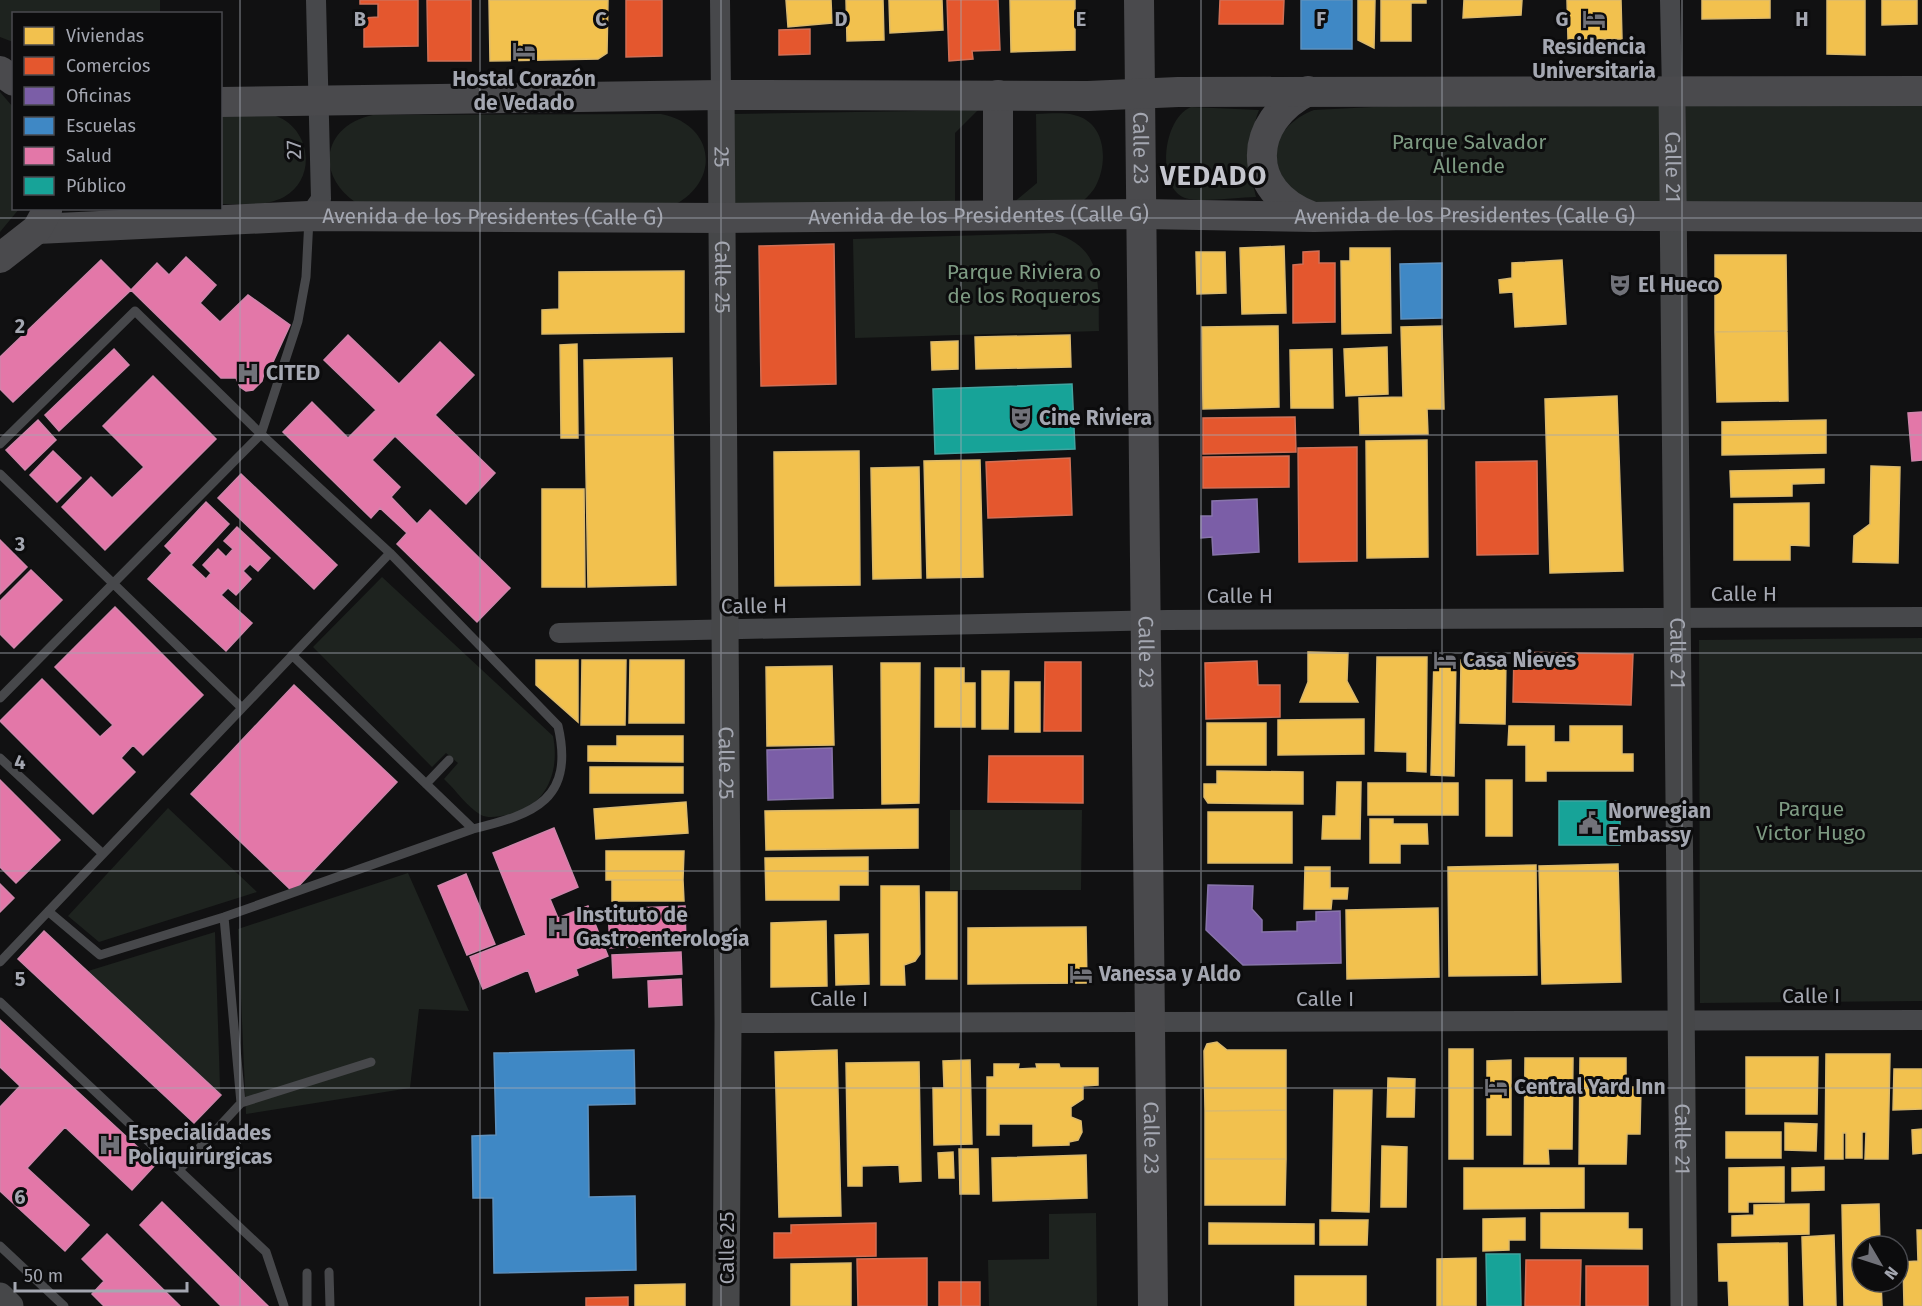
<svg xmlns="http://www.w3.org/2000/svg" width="1922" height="1306" viewBox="0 0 1922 1306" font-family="'Fira Sans',sans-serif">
  <rect width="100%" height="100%" fill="#111112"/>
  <path fill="#1e231f" d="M0 0H160V13L14 14 13 42 0 37Z
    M0 92 13 107 14 208 19 209 0 232Z
    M1922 102V202L1685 204 1686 105Z
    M1662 104 1661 203H1315C1308 199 1297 196 1290 191 1286 187 1284 179 1281 174 1266 145 1287 120 1314 110L1412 105Z
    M1191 107 1259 110C1248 139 1248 167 1256 197 1238 197 1201 203 1185 198 1157 188 1161 120 1191 107Z
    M978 110 955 133V203L735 207 734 114Z
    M220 113C237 114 261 110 276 116 310 128 318 178 284 197 265 207 241 204 221 204Z
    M661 114C713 124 722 178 676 204L355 202C314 173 324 125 373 115Z
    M1036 114C1048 114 1062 112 1074 115 1107 122 1109 165 1094 189 1090 195 1084 200 1078 205L1013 203 1037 183Z
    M1054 233C1105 248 1098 288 1099 331L855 338 853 239Z
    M382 577 553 736C560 771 547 807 508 815 500 816 489 819 481 815 468 808 455 789 444 779L458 763 446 753 432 767 313 647Z
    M1922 638V1001L1700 1003 1699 640Z
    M168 808 257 892 99 942 68 916Z
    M950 810H1082L1081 890H950Z
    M408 873 469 1011 419 1009 410 1088 246 1114 238 929Z
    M215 932 220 1087 221 1095 88 971Z
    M1096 1213 1097 1306H989L988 1260 1049 1259V1214Z"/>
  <path fill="#f2c14e" stroke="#dbb96c" stroke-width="1.5" d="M489 0H608L607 53 598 59 490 61Z
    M786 0H831L832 23 788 27Z
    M846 0H883L884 40 847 41Z
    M889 0H942L943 30 890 33Z
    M1010 0H1075V50L1011 52Z
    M1358 0H1375L1374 48 1358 40Z
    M1381 0H1426V3H1411V41H1381Z
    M1464 0H1522L1521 15 1463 18Z
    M1567 0H1621L1622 39H1568Z
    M1702 0H1770V18L1702 19Z
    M1827 0H1865V55L1827 54Z
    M1882 0H1917V24L1882 25Z
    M1284 246 1286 313 1242 314 1240 248Z
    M1350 248H1390L1391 333 1342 334 1341 261H1350Z
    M1196 252H1225L1226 293 1197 294Z
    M1715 255H1786L1787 331 1715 332Z
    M1562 260 1566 324 1515 327 1513 292 1500 293 1499 280 1512 278V263Z
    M684 271V332L542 334V310L559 309V272Z
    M1278 326 1279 407 1203 409 1202 327Z
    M1442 326 1444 409H1427L1428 434 1360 435 1359 398 1403 397 1401 327Z
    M1787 331 1788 401 1717 402 1715 332Z
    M1070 335 1071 367 976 369 975 337Z
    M958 341V369L932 370 931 342Z
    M577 344 578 438H561L560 345Z
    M1387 347 1388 394 1346 396 1344 349Z
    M1332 349 1333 408H1291L1290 350Z
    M672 358 676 585 588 587 584 360Z
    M1617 396 1623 571 1550 573 1545 399Z
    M1826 420V453L1722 455V422Z
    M1427 440 1428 557 1367 558 1366 441Z
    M859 451 860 585 775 586 774 452Z
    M980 460 983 577 927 578 924 461Z
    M1871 466 1900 467 1898 563 1853 562 1854 536 1870 524Z
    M919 467 921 578 873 579 871 468Z
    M1824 469V483L1792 484V496L1731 497 1730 471Z
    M542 489H584L585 587H542Z
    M1809 503V546L1790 545V560H1734V504Z
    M1308 652 1348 653 1347 681 1358 702H1300L1308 682Z
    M1377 657H1427L1426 772 1407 771V752L1375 751Z
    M1434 657 1456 658 1454 776 1431 775Z
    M536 660H578V722L536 685Z
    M582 660H626L625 725H581Z
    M630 660H684V723H629Z
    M1461 660H1506L1505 724 1460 723Z
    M881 663H920L919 803 882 804Z
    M832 666 834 745 767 746 766 667Z
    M935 668H964V683H975V727H935Z
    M982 671H1009L1008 729H982Z
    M1015 682H1040V732H1015Z
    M1364 719V754L1278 755V720Z
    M1207 723H1266V765H1207Z
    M1509 726H1554V742H1570V726H1622V754H1633V771H1546V781H1526V745H1508Z
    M617 736H683V762L588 761V746H617Z
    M590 767H683V793H590Z
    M1217 771 1303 772V804L1208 803 1204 797V784H1217Z
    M1486 780H1512V836H1486Z
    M1337 782H1361L1360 839H1322L1323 816H1336Z
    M1368 783H1458V815H1368Z
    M686 802 688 833 596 839 594 809Z
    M918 809V848L766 850 765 811Z
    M1208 812H1292V863H1208Z
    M1370 819H1393V824H1427L1428 844H1400V863H1370Z
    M606 851H684L683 880H606Z
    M868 857V885H839V900H766L765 858Z
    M1618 864 1621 982 1542 984 1539 866Z
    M1536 865 1537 975 1449 976 1448 867Z
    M1305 867H1330V888H1348L1347 899H1332L1331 909H1304Z
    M612 880H683L684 901H612Z
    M881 886H919L920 954 915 961 904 965 905 985H881Z
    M926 892H957V979H926Z
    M1438 908 1439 977 1347 979 1346 910Z
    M826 921 827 986 771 987V923Z
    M1086 927 1087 983 968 984V928Z
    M868 934 869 984 836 985 835 935Z
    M1217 1042 1227 1050H1286V1110L1205 1111 1204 1051 1207 1044Z
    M1449 1049H1473V1159H1449Z
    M837 1050 841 1216 779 1217 775 1052Z
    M1826 1054H1890L1888 1159H1865L1866 1132H1862V1158H1846V1133H1843V1159H1825Z
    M1746 1057H1818L1817 1114H1746Z
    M1525 1058H1573L1572 1149H1548L1549 1164H1524Z
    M1580 1058H1626V1087H1641L1640 1134H1627L1626 1164H1579Z
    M970 1060 972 1144 934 1145 933 1088H944L943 1061Z
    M1511 1060V1135H1487V1061Z
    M919 1062 921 1181 900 1182 899 1165 862 1166V1186H848L846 1063Z
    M994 1064H1019L1018 1069 1037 1068 1036 1064H1059L1060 1068H1098V1085L1083 1086V1099L1071 1107V1117L1081 1121 1082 1132 1078 1140 1069 1142V1145L1033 1146V1124H999V1135H987V1077H994Z
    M1894 1069H1922V1109L1893 1110Z
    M1388 1078 1415 1079 1414 1117H1387Z
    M1334 1090H1372L1369 1212 1332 1211Z
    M1286 1110V1159H1205V1111Z
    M1785 1123 1817 1124 1816 1151 1785 1150Z
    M1922 1129V1153L1913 1154 1912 1130Z
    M1726 1132H1781V1158H1726Z
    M1382 1146 1407 1147 1406 1207H1381Z
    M959 1149H978L979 1194H960Z
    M953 1152 954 1178H939L938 1153Z
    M1086 1155 1087 1198 993 1201 992 1158Z
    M1205 1159H1286L1285 1205H1205Z
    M1784 1167V1202H1748V1212H1729V1168Z
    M1824 1167V1190L1792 1191V1168Z
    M1464 1168H1584V1208L1464 1209Z
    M1809 1204V1234L1732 1236V1216L1754 1215V1205Z
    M1879 1204 1880 1246H1862V1282H1881L1882 1306H1844L1842 1205Z
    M1541 1213H1628V1229H1642V1249L1541 1248Z
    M1525 1218V1240H1509V1250L1483 1251V1219Z
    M1320 1220H1368L1367 1245H1320Z
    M1209 1223 1314 1224V1244H1209Z
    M1917 1230H1922V1306H1904L1903 1262 1918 1261Z
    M1834 1235 1836 1306H1804L1802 1237Z
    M1787 1243 1788 1306H1729L1728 1281H1719L1718 1244Z
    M1476 1258V1306H1437V1259Z
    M851 1263V1306H791V1264Z
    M1295 1276H1366V1306H1295Z
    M685 1284V1306H635V1285Z"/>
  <path fill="#e4572e" stroke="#d16f55" stroke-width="1.5" d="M360 0H418V46L364 47V18L378 17V4H360Z
    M427 0H471V61H428Z
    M626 0H662V56L626 57Z
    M947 0H998L1000 50 972 51 973 59 949 61Z
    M1220 0H1284L1283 24H1219Z
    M810 29V54L779 55V30Z
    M834 244 836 384 761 386 759 246Z
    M1319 251V263H1335V322L1293 323V265L1303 264V252Z
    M1295 417 1296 452 1203 454V418Z
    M1357 447V561L1299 562 1298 448Z
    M1289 456V487L1203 488V457Z
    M1070 458 1072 515 988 518 986 462Z
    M1537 461 1538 554 1477 555 1476 462Z
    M1514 652 1633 654 1631 705 1513 702Z
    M1257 661 1258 685H1280V717L1206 719 1205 663Z
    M1045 662H1081V731H1044Z
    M989 756H1083V803L988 802Z
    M876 1223V1256L774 1258V1233H791V1225Z
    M927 1258V1306H858L857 1259Z
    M1526 1260H1581L1580 1306H1525Z
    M1586 1266H1648V1306H1586Z
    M939 1282H980V1306H939Z
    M628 1297V1306H586V1298Z"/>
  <path fill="#7b5ea7" stroke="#8774aa" stroke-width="1.5" d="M1257 499 1259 552 1213 555 1212 537 1201 538V516H1212V501Z
    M832 748 833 798 768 800 767 750Z
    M1208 885 1253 886 1252 909 1262 920V932L1297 931V922L1316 921V912L1340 911 1341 963 1243 965 1206 930Z"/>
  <path fill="#3f88c5" stroke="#5d91bf" stroke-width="1.5" d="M1301 0H1352V49H1301Z
    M1442 263V318L1401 319 1400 264Z
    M634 1050 635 1104 588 1105 589 1197 635 1196 636 1270 494 1273 493 1198H473L472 1136 496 1135 494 1053Z"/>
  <path fill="#e377a8" stroke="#d085ab" stroke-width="1.5" d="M186 257 216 285 200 303 220 322 248 295 290 325 268 373 265 370 262 381 253 390 246 391 240 387 236 378H221L131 290 157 263 169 275Z
    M101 260 131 290 13 402 0 389V357Z
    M348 335 399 384 440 342 474 375 435 415 495 473 466 504 395 436 372 460 400 487 391 497 417 524 430 510 510 588 477 622 397 544 407 533 380 508 371 518 283 432 312 402 348 438 376 410 324 360Z
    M114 349 129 365 59 431 45 415Z
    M153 376 216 439 105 550 62 507 91 477 112 498 144 467 103 426Z
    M1922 412V460L1912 461 1908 413Z
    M38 420 56 440 25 470 6 450Z
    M53 451 81 478 57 502 30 475Z
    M241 474 337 565 314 589 218 498Z
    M206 502 229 524 191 565 206 579 211 573 203 565 218 549 226 557 233 549 224 541 237 527 270 558 258 571 250 564 243 571 251 579 236 595 228 588 221 595 252 623 226 651 148 579 172 553 165 546Z
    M0 540 27 567 0 594Z
    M31 570 62 600 14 648 0 634V601Z
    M115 607 203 695 143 755 133 745 121 758 135 772 93 814 0 721 42 679 100 737 113 725 55 667Z
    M294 685 397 782 293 892 191 794Z
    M0 780 60 840 16 883 0 867Z
    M554 828 578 887 550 899 558 918 588 906 608 956 576 969 578 975 536 992 528 970 483 989 470 957 526 935 493 853Z
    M466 874 495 944 467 955 438 886Z
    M0 884 14 898 0 912Z
    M685 906 686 945 610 948 608 909Z
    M44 931 221 1095 194 1123 18 959Z
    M681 952 682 974 613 978 612 955Z
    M681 979 682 1005 649 1007 648 981Z
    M0 1020 156 1164 132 1190 65 1127 27 1168 89 1225 65 1251 0 1191V1107L20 1086 0 1067Z
    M162 1202 268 1306H221L140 1225Z
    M107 1234 180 1306H104L92 1294 104 1281 82 1259Z"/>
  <path fill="#17a398" stroke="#41a4a0" stroke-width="1.5" d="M1072 384 1075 449 935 454 933 389Z
    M1559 801H1620V845H1559Z
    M1486 1254H1520L1521 1306H1487Z"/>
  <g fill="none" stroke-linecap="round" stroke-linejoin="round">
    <path stroke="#47484b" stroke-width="9" d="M0 444 135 311 261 434 390 553 558 726C575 799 535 814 473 829L224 917 100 955 49 912
      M0 474 242 708
      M292 655 473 829
      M0 698 261 434 298 321 306 277 309 219
      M0 758 103 854
      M426 784 449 760
      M0 962 390 553
      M0 1002 266 1252 284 1306
      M241 1103 371 1062
      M179 1170 241 1103 224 917
      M0 1246 64 1306
      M329 1272 330 1306
      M307 1273V1306"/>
    <path stroke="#47484b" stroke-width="20" d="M720 0 721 95
      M1670 0 1672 91
      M309 216 321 199 316 0
      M559 633 1167 620 1922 617
      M728 1023 1922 1020"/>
    <g stroke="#464749" stroke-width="27">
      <path id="s1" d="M1672 91 1684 1306"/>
      <path id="s2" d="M721 95 728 1023 726 1306"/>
      <path d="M0 1296 10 1306"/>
    </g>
    <g stroke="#4a4a4d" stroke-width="30">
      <path id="s3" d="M1139 0 1153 1306"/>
      <path d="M0 71 14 81"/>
      <path d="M1308 91C1248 121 1244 191 1311 216"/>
      <path d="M998 95V215"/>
      <path d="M220 102 721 95 1088 96 1178 92 1922 91"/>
      <path id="s4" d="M37 229 309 216 722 218 1142 214 1314 217 1407 215 1922 217"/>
      <path d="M0 258 37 229 47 211"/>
    </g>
  </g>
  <path fill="none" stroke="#a4a7b1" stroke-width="1.5" stroke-opacity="0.55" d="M240 0V1306M480 0V1306M721 0V1306M961 0V1306M1201 0V1306M1442 0V1306M1682 0V1306M0 218H1922M0 435H1922M0 653H1922M0 871H1922M0 1088H1922"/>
  <defs>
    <g id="hotel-bare" transform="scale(1.8)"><path d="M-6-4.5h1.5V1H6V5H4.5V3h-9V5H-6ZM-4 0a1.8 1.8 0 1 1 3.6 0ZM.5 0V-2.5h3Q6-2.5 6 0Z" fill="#717279" stroke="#0c0c0d" stroke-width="2.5" paint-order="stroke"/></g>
    <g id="theatre-bare" transform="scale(1.8)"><path d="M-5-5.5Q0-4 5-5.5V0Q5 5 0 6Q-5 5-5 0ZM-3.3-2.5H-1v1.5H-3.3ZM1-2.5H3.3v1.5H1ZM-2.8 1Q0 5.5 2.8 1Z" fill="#717279" stroke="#0c0c0d" stroke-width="2.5" paint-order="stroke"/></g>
    <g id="hospital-bare" transform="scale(1.8)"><path d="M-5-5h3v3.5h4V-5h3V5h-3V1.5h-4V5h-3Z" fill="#717279" stroke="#0c0c0d" stroke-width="2.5" paint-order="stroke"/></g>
    <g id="civic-bare" transform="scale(1.8)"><path d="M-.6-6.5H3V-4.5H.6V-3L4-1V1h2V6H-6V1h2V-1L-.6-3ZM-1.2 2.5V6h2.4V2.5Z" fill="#717279" stroke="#0c0c0d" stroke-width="2.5" paint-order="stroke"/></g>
  </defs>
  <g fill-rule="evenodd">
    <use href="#hotel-bare" x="1594" y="19"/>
    <use href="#hotel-bare" x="524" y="51"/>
    <use href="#theatre-bare" x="1620" y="285"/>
    <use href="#hospital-bare" x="248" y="373"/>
    <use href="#theatre-bare" x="1021" y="418"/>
    <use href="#hotel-bare" x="1445" y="660"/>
    <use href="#civic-bare" x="1590" y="823"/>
    <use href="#hospital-bare" x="558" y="927"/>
    <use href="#hotel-bare" x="1081" y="974"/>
    <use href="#hotel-bare" x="1496" y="1087"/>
    <use href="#hospital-bare" x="110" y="1145"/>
  </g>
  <g text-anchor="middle" stroke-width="6" stroke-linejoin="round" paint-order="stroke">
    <g font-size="21" font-weight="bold" fill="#a4a7b1" stroke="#0c0c0d" text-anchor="start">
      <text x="1594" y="54" text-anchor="middle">Residencia<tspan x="1594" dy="24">Universitaria</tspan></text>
      <text x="524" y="86" text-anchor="middle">Hostal Corazón<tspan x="524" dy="24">de Vedado</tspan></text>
      <text x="1638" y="292">El Hueco</text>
      <text x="266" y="380">CITED</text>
      <text x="1039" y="425">Cine Riviera</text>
      <text x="1463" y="667">Casa Nieves</text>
      <text x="1608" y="818">Norwegian<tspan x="1608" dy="24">Embassy</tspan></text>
      <text x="576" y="922">Instituto de<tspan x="576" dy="24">Gastroenterología</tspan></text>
      <text x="1099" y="981">Vanessa y Aldo</text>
      <text x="1514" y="1094">Central Yard Inn</text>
      <text x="128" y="1140">Especialidades<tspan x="128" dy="24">Poliquirúrgicas</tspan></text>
    </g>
    <g font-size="21" fill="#7d9a82" stroke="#0c0c0d">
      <text x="1469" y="149">Parque Salvador<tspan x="1469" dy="24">Allende</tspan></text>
      <text x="1024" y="279">Parque Riviera o<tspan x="1024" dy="24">de los Roqueros</tspan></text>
      <text x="1811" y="816">Parque<tspan x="1811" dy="24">Victor Hugo</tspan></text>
    </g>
    <g font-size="21" fill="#a4a7b1" stroke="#0c0c0d">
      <text dy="7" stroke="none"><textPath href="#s3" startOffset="148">Calle 23</textPath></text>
      <text transform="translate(294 150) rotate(-92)" y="7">27</text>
      <text dy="7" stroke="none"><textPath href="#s2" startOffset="62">25</textPath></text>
      <text dy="7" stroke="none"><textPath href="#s1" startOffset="76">Calle 21</textPath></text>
      <text dy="7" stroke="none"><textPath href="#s4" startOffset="942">Avenida de los Presidentes (Calle G)</textPath></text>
      <text dy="7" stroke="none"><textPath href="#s4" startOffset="1428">Avenida de los Presidentes (Calle G)</textPath></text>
      <text dy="7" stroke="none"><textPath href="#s4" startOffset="456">Avenida de los Presidentes (Calle G)</textPath></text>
      <text dy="7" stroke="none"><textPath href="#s2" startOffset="182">Calle 25</textPath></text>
      <text x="1744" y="601">Calle H</text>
      <text x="1240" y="603">Calle H</text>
      <text transform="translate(754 606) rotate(-1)" y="7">Calle H</text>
      <text dy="7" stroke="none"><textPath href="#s3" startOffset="652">Calle 23</textPath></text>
      <text dy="7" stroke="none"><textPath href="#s1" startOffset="562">Calle 21</textPath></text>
      <text dy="7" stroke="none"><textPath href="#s2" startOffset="668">Calle 25</textPath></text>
      <text x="1811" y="1003">Calle I</text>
      <text x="839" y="1006">Calle I</text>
      <text x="1325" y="1006">Calle I</text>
      <text dy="7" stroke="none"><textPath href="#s3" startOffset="1138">Calle 23</textPath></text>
      <text dy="7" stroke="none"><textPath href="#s1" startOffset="1048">Calle 21</textPath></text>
      <text transform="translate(727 1248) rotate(-90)" y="7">Calle 25</text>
    </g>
    <g font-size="27" font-weight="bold" letter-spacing="1.5" fill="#c5c6ce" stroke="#0c0c0d">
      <text x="1214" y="185">VEDADO</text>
    </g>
  </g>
  <g font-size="20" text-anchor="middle" font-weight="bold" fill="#a4a7b1" stroke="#0c0c0d" stroke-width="6" stroke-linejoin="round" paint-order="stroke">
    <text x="360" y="26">B</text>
    <text x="601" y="26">C</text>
    <text x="841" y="26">D</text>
    <text x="1081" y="26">E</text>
    <text x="1321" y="26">F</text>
    <text x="1562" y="26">G</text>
    <text x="1802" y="26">H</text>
    <text x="20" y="333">2</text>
    <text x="20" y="551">3</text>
    <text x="20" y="769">4</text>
    <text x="20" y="986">5</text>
    <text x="20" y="1204">6</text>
  </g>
  <rect x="12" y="12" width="210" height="198" fill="#0c0c0d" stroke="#494a4f" stroke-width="1.5"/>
  <rect x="24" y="27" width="30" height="18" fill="#f2c14e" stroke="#494a4f" stroke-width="1.5"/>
  <text x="66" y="42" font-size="18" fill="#a4a7b1">Viviendas</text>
  <rect x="24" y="57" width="30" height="18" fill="#e4572e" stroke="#494a4f" stroke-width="1.5"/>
  <text x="66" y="72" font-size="18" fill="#a4a7b1">Comercios</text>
  <rect x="24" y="87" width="30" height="18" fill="#7b5ea7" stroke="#494a4f" stroke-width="1.5"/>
  <text x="66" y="102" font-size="18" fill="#a4a7b1">Oficinas</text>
  <rect x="24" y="117" width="30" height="18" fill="#3f88c5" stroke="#494a4f" stroke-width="1.5"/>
  <text x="66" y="132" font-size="18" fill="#a4a7b1">Escuelas</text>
  <rect x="24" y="147" width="30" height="18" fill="#e377a8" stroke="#494a4f" stroke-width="1.5"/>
  <text x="66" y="162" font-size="18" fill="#a4a7b1">Salud</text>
  <rect x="24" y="177" width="30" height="18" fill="#17a398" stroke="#494a4f" stroke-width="1.5"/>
  <text x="66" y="192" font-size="18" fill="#a4a7b1">Público</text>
  <g transform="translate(1880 1264) rotate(129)"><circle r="28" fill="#0c0c0d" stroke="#494a4f" stroke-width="1.5"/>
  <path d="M0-4.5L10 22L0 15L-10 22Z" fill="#717279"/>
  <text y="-9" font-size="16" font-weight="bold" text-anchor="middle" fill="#a4a7b1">N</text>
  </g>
  <path d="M15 1282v9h172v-9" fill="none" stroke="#a4a7b1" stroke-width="3"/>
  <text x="24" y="1282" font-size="18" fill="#a4a7b1" stroke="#0c0c0d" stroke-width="4.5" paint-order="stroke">50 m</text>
</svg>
